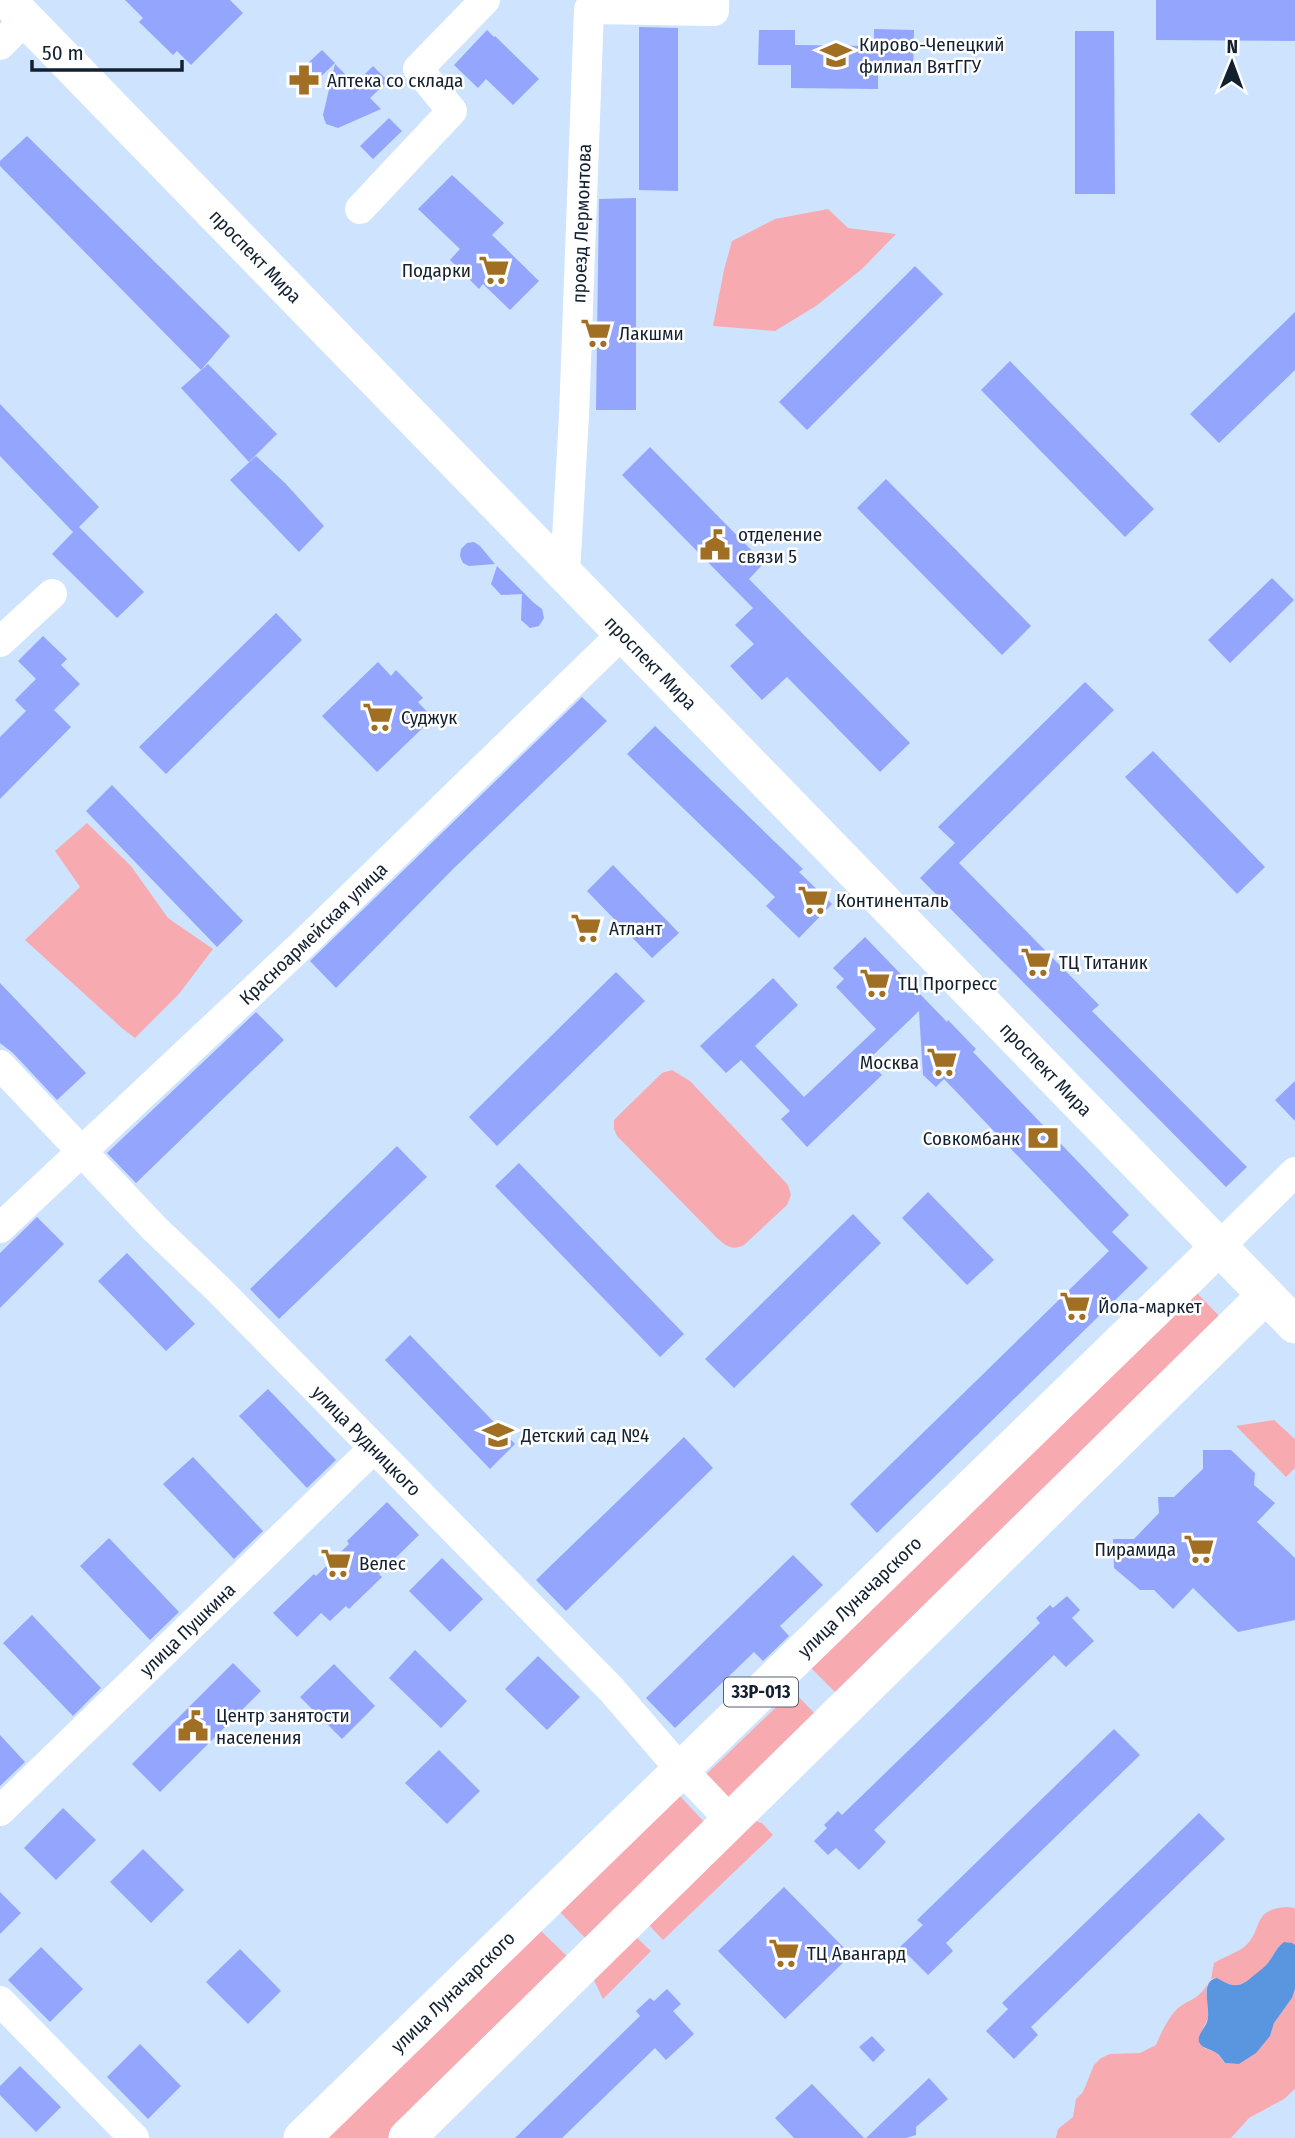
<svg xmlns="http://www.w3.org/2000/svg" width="1295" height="2138" viewBox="0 0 1295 2138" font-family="'Fira Sans Condensed',sans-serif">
  <rect width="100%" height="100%" fill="#cee3fe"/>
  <path fill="#f7abb1" d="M828 209 848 228 896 234 862 269 816 306 775 331 713 326 724 270 732 241 775 219Z
    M87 823 131 866 168 918 213 949 179 994 135 1038 123 1029 25 940 80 887 55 851Z
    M672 1070 690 1081 788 1185 791 1195 787 1205 744 1245C732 1251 726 1246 717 1238L617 1136 614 1129V1120L620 1114 662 1073Z
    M1196 1292 1225 1322 838 1695 811 1668Z
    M1274 1420 1295 1439V1468L1286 1477 1236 1426Z
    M793 1691 820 1719 724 1812 695 1785Z
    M680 1796 706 1824 588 1941 560 1912Z
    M752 1820 762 1823 773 1835 663 1940 647 1923Z
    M1287 1907 1295 1908V1945C1279 1936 1276 1953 1268 1963 1265 1968 1260 1971 1256 1974 1241 1987 1234 1989 1217 1978L1211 1979 1214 1963C1223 1957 1235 1954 1244 1947 1264 1931 1250 1909 1287 1907Z
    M539 1929 571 1960 388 2138H325Z
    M635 1936 651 1951 603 1999 591 1974Z
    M1207 1985 1206 1994 1209 2001 1208 2018 1202 2031 1204 2048 1216 2052 1225 2063 1239 2064 1270 2036 1274 2023 1292 1998 1295 1989V2089L1284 2099 1249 2118 1231 2138H1056L1058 2129 1073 2117 1076 2099 1083 2092 1094 2065 1101 2058 1110 2054 1140 2053 1156 2045C1161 2033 1167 2020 1176 2010 1188 1999 1197 2001 1207 1985Z"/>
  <path fill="#5a96df" d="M1284 1942 1292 1943 1295 1945V1989L1292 1998 1274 2023 1270 2036 1256 2053 1239 2064 1225 2063C1223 2060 1220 2056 1218 2054 1212 2049 1202 2049 1199 2042 1197 2035 1205 2028 1207 2022 1212 2007 1198 1982 1217 1978 1232 1987 1239 1989 1253 1976 1259 1971 1266 1967 1270 1960 1275 1953 1277 1947 1284 1942Z"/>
  <path fill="#93a5fc" d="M125 0H230L243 13 191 65 177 51 173 55 139 22 143 18Z
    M1156 0H1295V41L1156 40Z
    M639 27 678 28V191L639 190Z
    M874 29 914 30 913 71 878 70V89L791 88V65H758L759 30H795V45L874 46Z
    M487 30 494 37 495 36 539 79 513 105 486 79 478 88 454 65Z
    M1075 31H1114L1115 194H1075Z
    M322 50 335 63 306 91 293 77Z
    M335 64 355 84 373 66 388 81 370 98 381 109 338 128 326 124 323 115Z
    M389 118 402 131 373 159 360 146Z
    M27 136 230 336 201 370 0 166V161Z
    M452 175 504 223 492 235 539 281 510 310 483 284 479 289 450 260 460 249 418 209Z
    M636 198V410H596L599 199Z
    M915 266 943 294 807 430 779 402Z
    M1295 312V370L1219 443 1190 414Z
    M1010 361 1154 509 1125 537 981 390Z
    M208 364 277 434 249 462 181 388Z
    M0 404 99 507 79 527 144 592 117 618 52 554 77 528 73 532 0 456Z
    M650 447 764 563 749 579 910 743 880 772 787 677 762 700 730 666 754 644 735 625 753 608 622 475Z
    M256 456 285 483 324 526 299 552 230 480Z
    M886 479 1031 626 1002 655 857 508Z
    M474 542 480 546 495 564 469 566 463 563 460 556 461 549 467 543Z
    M497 566 534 603 542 609 544 618 539 626 530 628 521 620 522 594 501 595 491 584Z
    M1272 578 1294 600 1230 663 1208 640Z
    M276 613 302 640 166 774 139 747Z
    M43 636 67 659 61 665 80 684 54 710 71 727 0 799V737L26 711 15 700 36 679 18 661Z
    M378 662 391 676 396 670 423 698 418 702 433 718 377 772 322 716Z
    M1085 682 1114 710 959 863 1099 1005 1092 1011 1247 1167 1226 1187 920 878 955 843 938 827Z
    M582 697 607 721 454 868 336 988 310 961Z
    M655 726 803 869 799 872 832 904 799 938 766 906 775 897 627 754Z
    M1153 751 1265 867 1237 894 1125 777Z
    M112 785 243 921 217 947 86 811Z
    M613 865 679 933 652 958 587 891Z
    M865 937 947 1022 948 1020 976 1049 973 1052 1129 1215 1112 1232 1148 1268 877 1533 850 1504 1109 1251 944 1079 936 1087 923 1075 919 1011 868 1060 882 1075 807 1147 781 1119 790 1111 741 1060 726 1073 700 1046 773 978 798 1005 755 1046 804 1097 876 1029 836 987 844 979 833 968Z
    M616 972 645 1001 497 1146 469 1117Z
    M0 983 86 1073 57 1100 13 1053 0 1043Z
    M256 1012 284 1040 136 1183 107 1153Z
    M1295 1081V1121L1275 1100Z
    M397 1146 427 1177 279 1319 250 1289Z
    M519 1163 684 1334 660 1357 495 1186Z
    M928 1192 994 1260 967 1285 902 1218Z
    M853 1214 881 1243 734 1388 705 1359Z
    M37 1217 64 1244 0 1308V1253Z
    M127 1253 195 1324 166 1351 98 1281Z
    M410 1335 515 1444 490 1469 385 1360Z
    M268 1389 336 1460 307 1488 239 1416Z
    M684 1437 713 1468 566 1611 536 1580Z
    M1203 1450H1231L1255 1473 1254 1485 1275 1503 1257 1522 1295 1558V1620L1238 1632 1193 1588 1173 1609 1154 1590H1140L1114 1568 1113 1539H1134L1159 1513 1158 1497H1174L1203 1469Z
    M193 1457 263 1531 234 1559 163 1484Z
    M387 1502 419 1535 379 1574 382 1577 349 1609 346 1606 330 1621 321 1613 297 1637 273 1613 314 1574 316 1576 349 1544 347 1541Z
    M109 1538 179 1612 150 1640 80 1566Z
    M793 1555 823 1585 780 1626 789 1636 763 1661 754 1652 675 1728 646 1698Z
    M442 1558 483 1599 450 1632 409 1591Z
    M1067 1596 1080 1610 1072 1618 1094 1641 1066 1667 1054 1655 874 1830 886 1842 859 1870 836 1848 828 1855 814 1841 827 1828 824 1825 838 1811 842 1815 1040 1623 1036 1618 1050 1605 1053 1608Z
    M32 1615 101 1688 73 1716 3 1643Z
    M415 1650 467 1701 441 1728 389 1678Z
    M538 1656 580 1697 547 1730 505 1689Z
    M233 1663 261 1691 160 1792 132 1764Z
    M334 1664 375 1706 342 1739 300 1697Z
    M1114 1729 1140 1755 946 1943 953 1951 928 1975 900 1947 923 1925 917 1920Z
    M0 1735 25 1762 0 1786Z
    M439 1750 480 1791 447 1824 405 1783Z
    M63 1808 96 1840 56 1880 24 1848Z
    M1199 1813 1225 1839 1031 2027 1038 2035 1014 2059 986 2031 1008 2009 1002 2003Z
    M143 1849 184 1890 151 1923 110 1882Z
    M784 1887 851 1955 785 2019 718 1951Z
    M0 1892 21 1913 0 1934Z
    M41 1947 83 1989 50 2022 8 1980Z
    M240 1949 281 1991 248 2024 206 1982Z
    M667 1989 681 2004 673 2011 694 2034 666 2060 655 2048 562 2138H515L640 2016 636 2011 650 1998 654 2001Z
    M872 2036 885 2050 873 2062 859 2047Z
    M140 2044 181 2086 148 2119 107 2077Z
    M20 2066 61 2107 36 2132 0 2095V2086Z
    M929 2078 948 2099 916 2127V2135L906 2138H866Z
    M812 2084 864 2138H794L775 2118Z"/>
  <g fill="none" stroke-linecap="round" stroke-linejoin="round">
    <g stroke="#fff" stroke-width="30">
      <path d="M0 45 26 19"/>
      <path d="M360 209 452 111 418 69 485 0"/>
      <path id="s1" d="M565 573 574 416 589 9 714 11V0"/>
      <path d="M0 642 52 594"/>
      <path id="s2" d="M0 1065 154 1228 219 1290 611 1689 668 1755 731 1821"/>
      <path id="s3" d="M0 1228 305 942 623 633"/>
      <path d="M1220 1246 1295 1172"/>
      <path id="s4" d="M0 1811 373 1449"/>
      <path d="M0 2001 134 2138"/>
    </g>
    <g stroke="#fff" stroke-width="37">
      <path id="s5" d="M7 0 1295 1325"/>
      <path id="s6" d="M302 2138 1220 1246"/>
      <path d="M407 2138 1266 1295"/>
    </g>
  </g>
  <defs>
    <g id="university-bare" transform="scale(2.415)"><path d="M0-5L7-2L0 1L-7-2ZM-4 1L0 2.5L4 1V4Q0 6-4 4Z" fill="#a06f23" stroke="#fff" stroke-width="2.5" paint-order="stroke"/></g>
    <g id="pharmacy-bare" transform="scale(2.415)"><path d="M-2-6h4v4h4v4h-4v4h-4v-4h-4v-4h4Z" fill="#a06f23" stroke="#fff" stroke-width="2.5" paint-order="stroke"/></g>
    <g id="supermarket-bare" transform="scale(2.415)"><path d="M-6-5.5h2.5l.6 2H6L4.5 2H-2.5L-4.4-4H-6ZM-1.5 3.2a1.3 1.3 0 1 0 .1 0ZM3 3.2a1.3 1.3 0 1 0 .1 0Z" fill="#a06f23" stroke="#fff" stroke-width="2.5" paint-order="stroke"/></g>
    <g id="civic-bare" transform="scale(2.415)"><path d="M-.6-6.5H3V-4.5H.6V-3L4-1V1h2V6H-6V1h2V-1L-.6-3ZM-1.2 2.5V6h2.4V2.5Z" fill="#a06f23" stroke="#fff" stroke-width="2.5" paint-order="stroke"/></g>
    <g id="bank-bare" transform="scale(2.415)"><path d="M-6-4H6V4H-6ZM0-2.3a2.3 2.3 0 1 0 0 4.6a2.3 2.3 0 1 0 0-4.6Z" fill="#a06f23" stroke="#fff" stroke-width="2.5" paint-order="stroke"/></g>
    <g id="school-bare" transform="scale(2.415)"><path d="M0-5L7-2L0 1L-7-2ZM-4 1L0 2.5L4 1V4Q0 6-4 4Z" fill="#a06f23" stroke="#fff" stroke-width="2.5" paint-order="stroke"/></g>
  </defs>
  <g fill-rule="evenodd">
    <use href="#university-bare" x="836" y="55"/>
    <use href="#pharmacy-bare" x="304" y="80"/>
    <use href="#supermarket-bare" x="494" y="270"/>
    <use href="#supermarket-bare" x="596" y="333"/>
    <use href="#civic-bare" x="715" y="545"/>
    <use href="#supermarket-bare" x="378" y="717"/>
    <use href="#supermarket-bare" x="813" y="900"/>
    <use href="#supermarket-bare" x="586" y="928"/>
    <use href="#supermarket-bare" x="1036" y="962"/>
    <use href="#supermarket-bare" x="875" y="983"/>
    <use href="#supermarket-bare" x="942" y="1062"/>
    <use href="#bank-bare" x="1043" y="1138"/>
    <use href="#supermarket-bare" x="1075" y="1306"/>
    <use href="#school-bare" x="498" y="1435"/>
    <use href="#supermarket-bare" x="1199" y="1549"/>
    <use href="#supermarket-bare" x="336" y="1563"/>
    <use href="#civic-bare" x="193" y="1726"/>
    <use href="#supermarket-bare" x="784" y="1953"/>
  </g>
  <g text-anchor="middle" stroke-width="5" stroke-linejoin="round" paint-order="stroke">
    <rect fill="#fff" stroke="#59636e" stroke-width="2" x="724" y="1677.5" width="74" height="29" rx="5"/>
    <g font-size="18" font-weight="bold" fill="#122030">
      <text x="761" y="1698">33Р-013</text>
    </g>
    <g font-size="19" fill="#122030" stroke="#fff" text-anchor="start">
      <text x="859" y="51">Кирово-Чепецкий<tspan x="859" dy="22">филиал ВятГГУ</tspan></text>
      <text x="327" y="87">Аптека со склада</text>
      <text x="471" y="277" text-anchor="end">Подарки</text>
      <text x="619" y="340">Лакшми</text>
      <text x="738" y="541">отделение<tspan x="738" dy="22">связи 5</tspan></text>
      <text x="401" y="724">Суджук</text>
      <text x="836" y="907">Континенталь</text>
      <text x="609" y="935">Атлант</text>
      <text x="1059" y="969">ТЦ Титаник</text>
      <text x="898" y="990">ТЦ Прогресс</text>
      <text x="919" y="1069" text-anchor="end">Москва</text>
      <text x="1020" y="1145" text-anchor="end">Совкомбанк</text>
      <text x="1098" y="1313">Йола-маркет</text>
      <text x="521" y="1442">Детский сад №4</text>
      <text x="1176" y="1556" text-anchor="end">Пирамида</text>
      <text x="359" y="1570">Велес</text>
      <text x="216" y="1722">Центр занятости<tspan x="216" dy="22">населения</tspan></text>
      <text x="807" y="1960">ТЦ Авангард</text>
    </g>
    <g font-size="19" fill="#122030" stroke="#fff">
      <text dy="7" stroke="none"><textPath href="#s1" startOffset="350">проезд Лермонтова</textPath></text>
      <text dy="7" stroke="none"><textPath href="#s5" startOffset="357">проспект Мира</textPath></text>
      <text dy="7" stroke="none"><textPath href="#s5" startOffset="924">проспект Мира</textPath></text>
      <text dy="7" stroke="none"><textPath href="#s3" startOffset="430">Красноармейская улица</textPath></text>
      <text dy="7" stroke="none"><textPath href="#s5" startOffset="1491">проспект Мира</textPath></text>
      <text dy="7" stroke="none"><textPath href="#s2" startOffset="525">улица Рудницкого</textPath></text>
      <text dy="7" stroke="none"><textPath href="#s6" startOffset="777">улица Луначарского</textPath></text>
      <text dy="7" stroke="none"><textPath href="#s4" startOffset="261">улица Пушкина</textPath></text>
      <text dy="7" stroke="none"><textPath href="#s6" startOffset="210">улица Луначарского</textPath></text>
    </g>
  </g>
  <g transform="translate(1232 63) rotate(1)" stroke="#ffffff" stroke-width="5" paint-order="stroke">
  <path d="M0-5L12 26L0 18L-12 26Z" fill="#122030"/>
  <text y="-10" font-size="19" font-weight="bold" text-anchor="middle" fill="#122030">N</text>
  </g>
  <path d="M32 60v10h150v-10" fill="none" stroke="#122030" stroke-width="3.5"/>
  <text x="42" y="60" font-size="21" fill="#122030" stroke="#ffffff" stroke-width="5" paint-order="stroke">50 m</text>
</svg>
